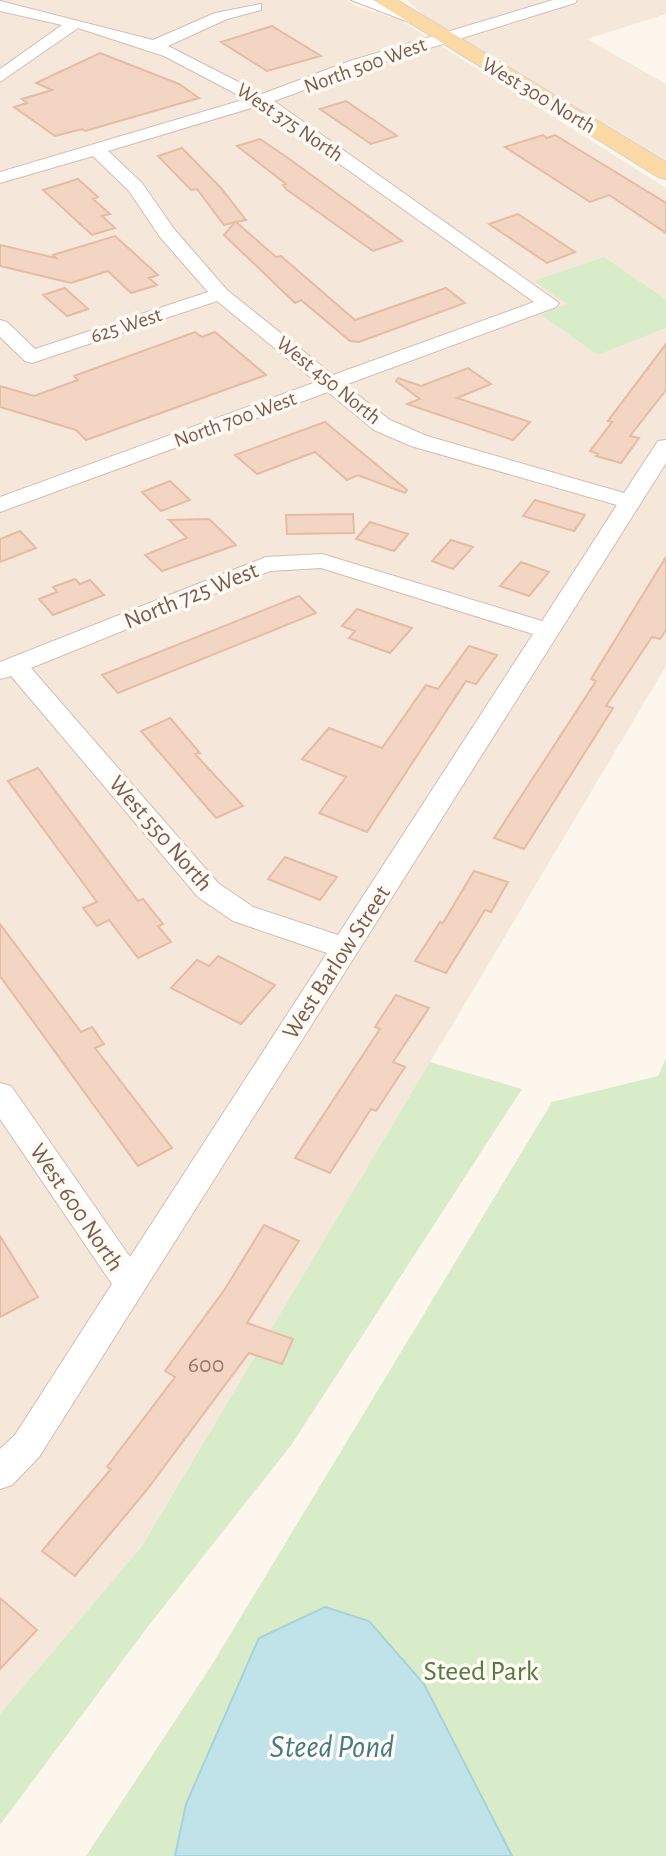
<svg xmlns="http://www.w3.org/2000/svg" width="666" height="1856" viewBox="0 0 666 1856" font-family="'Alegreya Sans',sans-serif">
  <rect width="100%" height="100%" fill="#fdf6ec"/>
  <path fill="#f5e8da" d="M0 0H346L358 7 400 20 666 188V299L604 257 568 305 542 315 598 355 666 328V666L142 1546 0 1714Z
    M407 0H666V14L587 39 666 84V160L423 15Z"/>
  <path fill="#d8ecc9" d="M604 257 666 299V328L598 355 541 315 567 304 534 281Z
    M666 1058V1856H86L213 1663 552 1102 658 1076Z
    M430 1062 522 1089 292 1444 146 1629 0 1825V1714L142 1546Z"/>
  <path fill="#bfe3e8" stroke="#a5d3da" stroke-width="2" d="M325 1607 369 1621 424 1684 512 1856H175L186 1804 259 1638Z"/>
  <path fill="#f3d5c3" stroke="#e6bba3" stroke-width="2" d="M272 26 321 56 267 71 221 42Z
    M100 53 179 84 199 98 85 131 82 129 55 136 14 107 27 103 22 99 52 90 36 83Z
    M346 101 397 136 371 144 320 109Z
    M543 135 547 138 555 135 666 203V233L609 195 590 202 505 147Z
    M260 139 288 158 402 241 373 251 353 237 286 189 283 185 286 184 237 146Z
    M182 148 220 187 246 220 236 222 276 257 281 256 355 320 446 288 465 303 359 342 350 341 301 300 295 303 224 235 235 222 224 225 197 189 191 190 158 156Z
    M78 179 98 197 93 199 110 214 102 216 115 228 92 235 43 190Z
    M518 214 575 252 547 263 489 224Z
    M115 236 158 275 149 278 157 285 131 293 108 271 71 283 0 266V245L56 258 53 255Z
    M65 288 88 309 67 316 43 295Z
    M195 332 202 337 215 332 266 375 86 440 76 430 0 407V386L34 396 78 380 74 376Z
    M666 344V390L630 436 639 438 621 463 596 456 598 454 590 451 612 422 608 421Z
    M468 368 491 384 457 398 530 422 513 440 407 404 420 399 396 381 398 378 421 386Z
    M325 422 407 490 405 493 358 475 347 480 315 452 257 474 235 455Z
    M170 481 190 500 161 511 142 492Z
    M535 500 585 515 574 531 523 516Z
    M353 514 354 533 287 534 286 515Z
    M209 519 236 545 162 571 145 555 187 538 169 520Z
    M370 522 408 534 394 551 356 539Z
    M20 531 36 548 0 562V539Z
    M451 540 473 547 453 569 432 561Z
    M666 557V630L660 639 652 637 606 706 613 708 524 849 494 838 596 681 591 679Z
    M521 562 549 572 529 596 500 586Z
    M75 579 80 584 90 580 104 595 53 615 39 599 57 592 53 587Z
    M299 596 316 613 118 693 102 675Z
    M357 609 412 628 390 653 349 638 355 631 342 626Z
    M469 646 497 655 476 684 466 681 367 832 319 813 346 777 302 759 329 728 382 748 426 685 438 689Z
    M170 718 200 753 195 754 243 806 216 818 141 731Z
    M38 768 138 901 143 899 163 924 158 926 171 942 138 958 109 920 97 926 83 908 97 902 8 781Z
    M285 857 337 877 320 900 268 879Z
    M474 871 508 882 491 912 485 910 446 973 415 961 440 922 443 923Z
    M0 924 81 1032 92 1027 104 1044 95 1048 172 1148 138 1166 0 976Z
    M218 956 275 985 241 1024 171 988 197 960 209 966Z
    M396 995 429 1008 393 1062 405 1067 376 1111 371 1109 330 1173 295 1158 380 1029 375 1027Z
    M264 1225 299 1241 247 1323 293 1339 282 1364 249 1353 146 1491 75 1576 42 1551 111 1469 107 1467 175 1377 165 1371 225 1289Z
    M0 1236 38 1297 0 1317Z
    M0 1598 37 1630 0 1669Z"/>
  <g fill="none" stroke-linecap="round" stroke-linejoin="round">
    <g stroke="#d1beb0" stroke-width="2">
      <path id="minor" d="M351 0H374L420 18 412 23 406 21Z
        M553 0H577L575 3 362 69 274 101 559 303 556 307 345 385 390 420 427 436 624 493 658 441 666 440V463L39 1457 12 1485 0 1489V1449L15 1435 112 1284 0 1119V1083L11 1086 130 1257 327 953 233 921 198 897 11 676 0 679V662L266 557 322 554 542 621 617 505 411 446 374 430 328 392 0 512V497L316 382 217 301 32 363 25 361 0 337V320L7 322 35 349 208 292 160 237 129 191 93 156 0 183V172L246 99 164 56 78 28 0 82V69L62 25 0 11V1L153 40 215 13 261 4V10L227 19 168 46 262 94 350 61ZM258 106 534 302 333 375 227 290 174 229 142 183 108 151ZM321 568 533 634 338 935 253 907 218 883 31 668 270 571Z"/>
    </g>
    <g stroke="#dad1cd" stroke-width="2">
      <path id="major" d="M373 0H397L666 162V179L658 177Z"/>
    </g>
    <use href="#minor" fill="#fff" fill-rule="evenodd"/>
    <use href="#major" fill="#fbd9a5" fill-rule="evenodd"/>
  </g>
  <g text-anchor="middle" stroke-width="7" stroke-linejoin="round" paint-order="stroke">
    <g font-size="21" fill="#7a5c4d" stroke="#fffaf3">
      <text transform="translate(365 65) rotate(-20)" y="7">North 500 West</text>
      <text transform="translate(539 95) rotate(31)" y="7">West 300 North</text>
      <text transform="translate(290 122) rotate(34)" y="7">West 375 North</text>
      <text transform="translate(126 325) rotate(-18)" y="7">625 West</text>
      <text transform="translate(329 380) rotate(39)" y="7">West 450 North</text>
      <text transform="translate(235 419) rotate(-20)" y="7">North 700 West</text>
    </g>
    <g font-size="24" fill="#7a5c4d" stroke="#fffaf3">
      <text transform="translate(191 595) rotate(-22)" y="8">North 725 West</text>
      <text transform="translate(161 833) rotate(49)" y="8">West 550 North</text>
      <text transform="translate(336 962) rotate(-57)" y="8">West Barlow Street</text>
      <text transform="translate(77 1207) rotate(56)" y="8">West 600 North</text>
    </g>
    <g font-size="24" fill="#987a6a">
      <text x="206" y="1372">600</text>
    </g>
    <g font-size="28" fill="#537a41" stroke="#fffaf3">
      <text x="481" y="1680">Steed Park</text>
    </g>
    <g font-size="32" font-style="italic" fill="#437c86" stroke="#fffaf3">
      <text x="332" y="1757">Steed Pond</text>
    </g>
  </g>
</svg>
